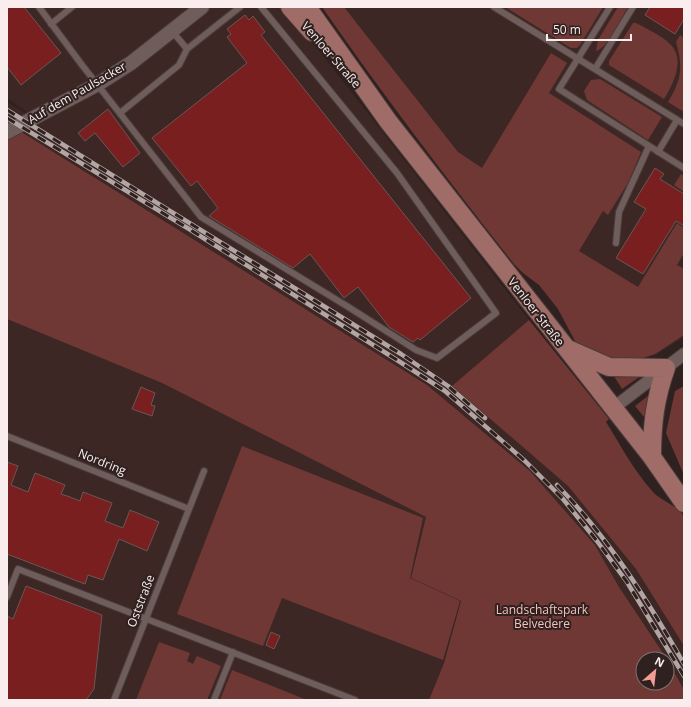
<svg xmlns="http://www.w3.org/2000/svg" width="691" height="707" viewBox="0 0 691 707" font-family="'Open Sans',sans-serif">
  <rect width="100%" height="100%" fill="#2f211f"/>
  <path fill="#3d2725" d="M7 7H285L529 320 452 386 568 486 636 569 684 646V690L667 659 619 587 595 545 530 471 427 385 7 123V102L36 119 7 98Z
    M337 7H684V337L656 355 627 362Z
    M7 319 162 383 426 517 411 578 461 601 444 663 429 700H7Z"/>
  <path fill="#6f3835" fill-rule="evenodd" d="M322 7H344L458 152 482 168 551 53 567 63 549 93 641 152 628 183 608 215 603 211 579 251 638 287 677 223 684 228V253L677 265 684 269V335L655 354 640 359 612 361 576 343 558 309 539 285 523 273 514 264C448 180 383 95 322 7Z
    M505 7H603L580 45 577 48H571Z
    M618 7H628C621 18 608 48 596 51L598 40Z
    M633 23H636C647 29 661 35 670 44 686 59 673 85 664 99L609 65V61Z
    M680 35 684 38V112L668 102C682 79 683 67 676 42Z
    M600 79 662 117 648 140 587 100 584 91 591 80Z
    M7 123 427 385 530 471 595 545 619 587 667 659 684 690V700H429L444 663 461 601 411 578 426 517 162 383 7 319ZM643 659H667V683H643Z
    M681 174 684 176V192L674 185Z
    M529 320 609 419 606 422C621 446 634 471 653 492 662 502 678 505 684 517V646L636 569 568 486 452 386Z
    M612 373 642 375 622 389Z
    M684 386V475L666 433 675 391Z
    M653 392 648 422 635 406Z
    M242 446 423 518 410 578 460 601 443 660 282 598 263 646 177 614Z
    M159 642 190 653 187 661 193 664 197 656 221 666 207 700H136Z
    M232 670 307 700H220Z"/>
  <path fill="#791f20" stroke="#695755" d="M7 7H24L61 53 21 85 7 67Z
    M650 7H684V19L675 34 645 15Z
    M245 15 249 20 253 16 265 32 261 35 471 298 420 340 418 338 413 342 389 327 358 287 344 298 310 254 293 268 209 216 218 208 197 181 191 186 152 138 247 63 227 37 231 34 227 29Z
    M108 109 140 153 123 167 95 133 85 141 78 133Z
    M655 168 664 174 660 179 684 194V226L676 221 643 274 616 258 646 209 634 202Z
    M141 387 155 393 151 405 155 406 152 416 132 409Z
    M7 462 18 466 11 485 28 492 35 473 65 485 61 494 70 497 80 501 83 492 112 503 105 521 123 528 130 510 159 522 147 551 119 539 103 580 88 575 85 584 7 554Z
    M26 586 102 615 94 689 86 700H7V616L13 619Z
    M271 632 280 636 274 649 266 645Z"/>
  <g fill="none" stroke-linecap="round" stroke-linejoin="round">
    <g stroke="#493c3b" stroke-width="8">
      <path id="service" d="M39 7 82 65 201 217 350 308 416 350 437 358 496 313 397 173 261 7
        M494 7 684 124
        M610 7 559 89 684 168
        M51 24 72 7
        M172 31 187 49
        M595 69 633 7
        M120 113 179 65 187 49 240 7
        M658 152 677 120
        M616 243 619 212 649 146
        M7 436 189 509
        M7 597 18 569 355 700
        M114 700 204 471
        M214 700 233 652"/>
    </g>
    <g stroke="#493c3b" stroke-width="14">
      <path id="minor" d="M612 409 684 354"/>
    </g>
    <g stroke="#493c3b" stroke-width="16">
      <path id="tertiary" d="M7 132 98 84 131 63 202 7"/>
    </g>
    <g stroke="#493c3b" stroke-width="20">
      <path id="primary" d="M290 7 312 32
        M307 7 388 121 652 457 684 503
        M568 349 609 367 666 368C655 399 652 424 652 457"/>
    </g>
    <use href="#service" stroke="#6f5d5b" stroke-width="6"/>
    <use href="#minor" stroke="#6f5d5b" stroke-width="12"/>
    <use href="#tertiary" stroke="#6f5d5b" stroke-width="14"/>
    <use href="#primary" stroke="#a06c68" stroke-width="18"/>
    <g stroke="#b2a6a5" stroke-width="4.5">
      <path id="rail" d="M7 110 401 354 448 386 485 418
        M7 118 189 229 397 360 445 391 525 461 563 499 597 541 627 582 684 676
        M557 485C608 537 648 601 684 664"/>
    </g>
    <use href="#rail" stroke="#2f211f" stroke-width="3" stroke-dasharray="9" stroke-linecap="butt"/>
  </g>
  <g text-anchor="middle" stroke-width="4" stroke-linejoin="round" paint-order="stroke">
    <g font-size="12" fill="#f9eeed" stroke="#2f211f">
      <text transform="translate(331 55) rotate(49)" y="4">Venloer Straße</text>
      <text transform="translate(77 93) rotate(-30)" y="4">Auf dem Paulsacker</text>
      <text transform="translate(536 312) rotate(52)" y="4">Venloer Straße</text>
      <text transform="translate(102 462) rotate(22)" y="4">Nordring</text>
      <text transform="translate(141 601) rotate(-69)" y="4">Oststraße</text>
    </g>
    <g font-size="12" fill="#f7c1bc" stroke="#2f211f">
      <text x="542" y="614">Landschaftspark<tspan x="542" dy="14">Belvedere</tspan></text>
    </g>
  </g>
  <rect width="691" height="707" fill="none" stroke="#f9eeed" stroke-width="16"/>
  <g transform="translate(655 671) rotate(28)"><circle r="19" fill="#2f211f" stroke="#807371"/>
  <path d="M0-3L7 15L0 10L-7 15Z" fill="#f59c95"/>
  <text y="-6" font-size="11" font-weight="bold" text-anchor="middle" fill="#f9eeed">N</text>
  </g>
  <path d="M547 34v6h84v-6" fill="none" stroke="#f9eeed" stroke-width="2"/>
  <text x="553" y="34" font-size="12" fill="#f9eeed" stroke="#2f211f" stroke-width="3" paint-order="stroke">50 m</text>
</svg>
